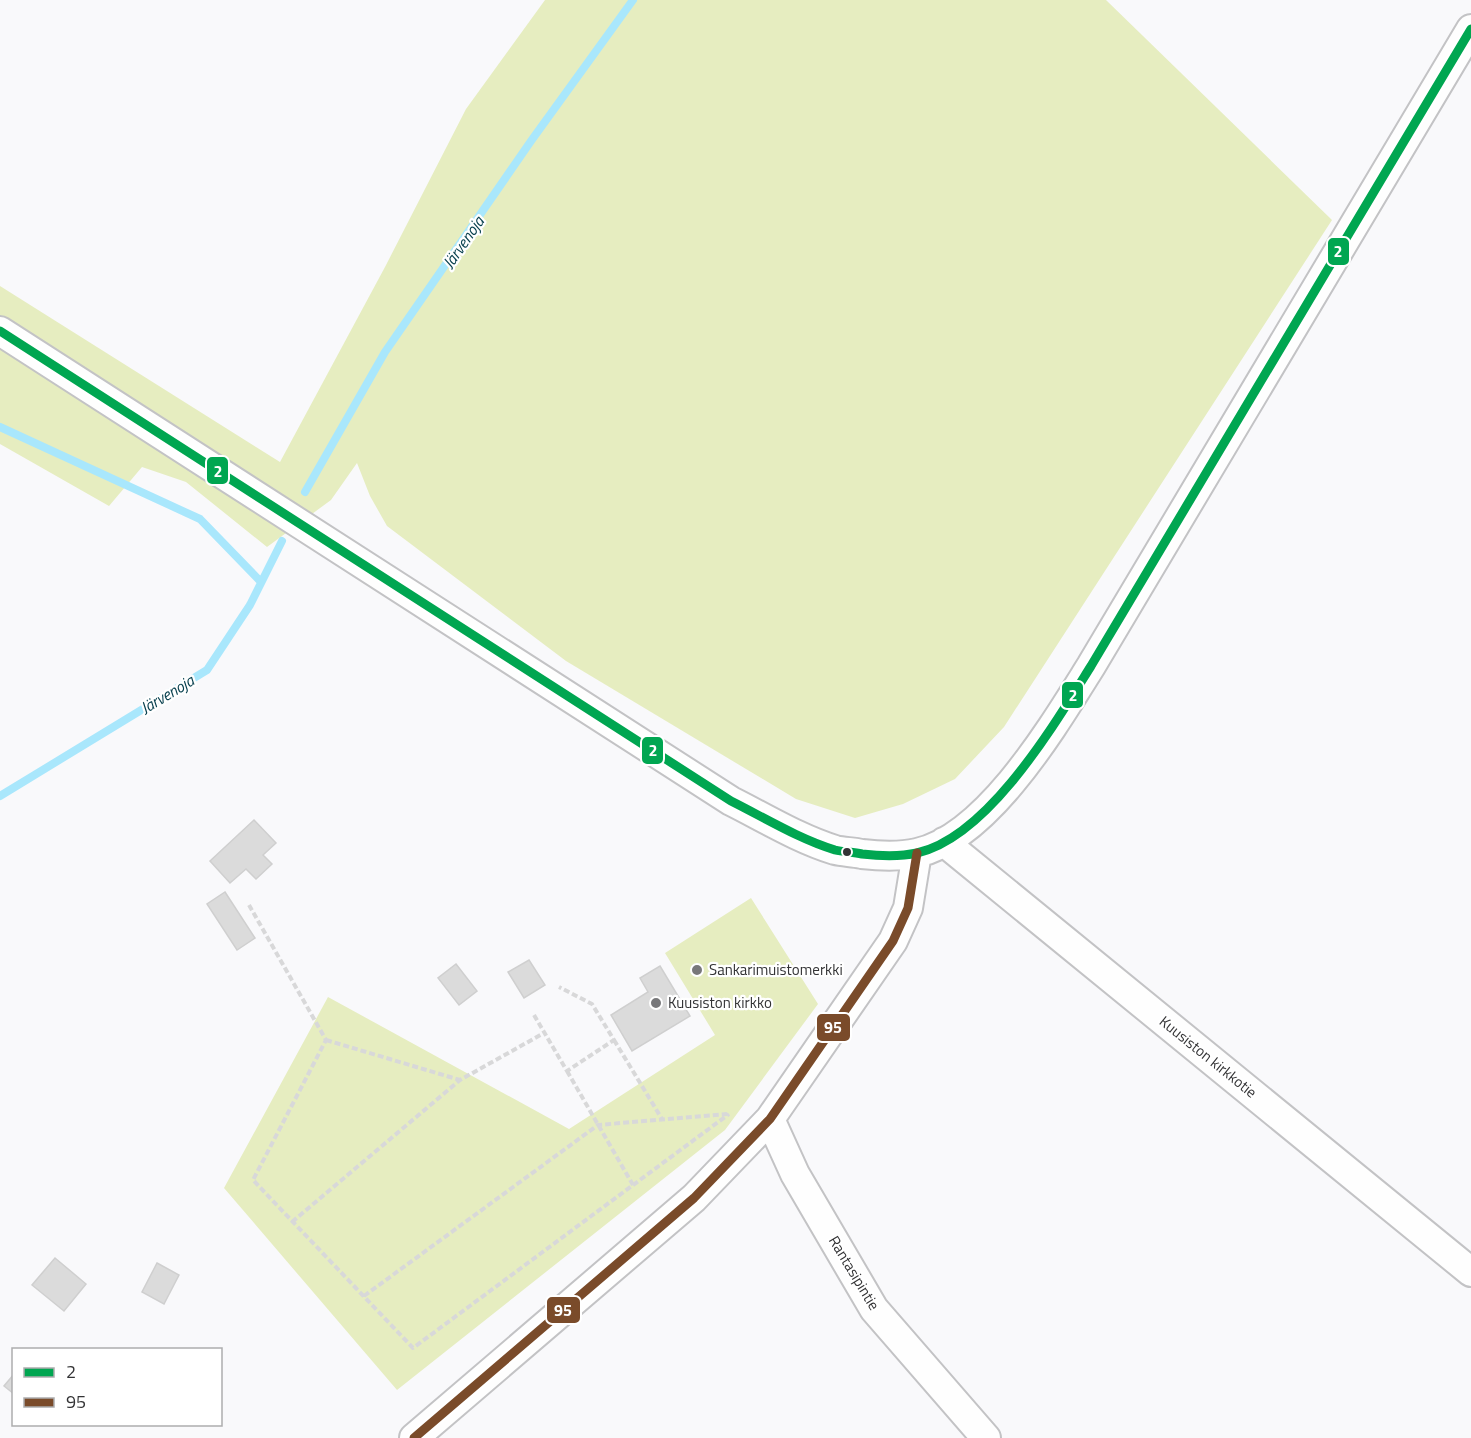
<svg xmlns="http://www.w3.org/2000/svg" width="1471" height="1438" viewBox="0 0 1471 1438" font-family="'Titillium Web',sans-serif">
  <rect width="100%" height="100%" fill="#f9f9fb"/>
  <path fill="#e6edc0" d="M545 0H1106L1332 220 1004 727 955 779 903 804 855 818 796 799 566 661 387 526 370 496 357 463 331 500 267 547 186 482 142 467 109 506 0 444V286L280 462 385 267 466 109Z
    M751 898 818 1004 725 1130 397 1390 224 1188 328 997 569 1129 715 1035 665 953Z"/>
  <g fill="none" stroke-linecap="round" stroke-linejoin="round">
    <path stroke="#a9e7fc" stroke-width="8" d="M0 427 200 519 261 582
      M305 492 385 352 531 141 633 0
      M0 796 207 670 250 605 282 541"/>
  </g>
  <path fill="#dbdbdb" stroke="#cfcfcf" stroke-width="1.5" d="M254 820 276 843 263 855 272 864 256 879 246 869 230 883 210 861Z
    M225 892 255 938 237 950 207 904Z
    M529 960 545 985 524 998 508 972Z
    M456 964 477 991 459 1005 438 978Z
    M660 966 690 1016 632 1051 611 1015 648 992 640 978Z
    M55 1258 86 1284 64 1311 32 1285Z
    M157 1263 179 1275 164 1304 142 1292Z
    M14 1374V1394L4 1386Z"/>
  <g fill="none" stroke-linecap="round" stroke-linejoin="round">
    <g stroke="#c3c3c5" stroke-width="32">
      <path id="minor" d="M0 331 731 801C765 818 799 839 835 850 843 852 853 852 862 854 880 856 899 857 917 853 988 837 1054 725 1091 666L1471 29
        M944 842 1471 1272
        M770 1119 795 1174 874 1309 986 1438
        M414 1438 694 1198 770 1119 893 941 908 908 917 853"/>
    </g>
    <path stroke="#d8d8d9" stroke-width="4" stroke-dasharray="6 3" stroke-linecap="butt" d="M249 905 326 1040 253 1180 413 1348 729 1114
      M534 1015 567 1071 614 1040 592 1004 559 987
      M326 1040 460 1080
      M614 1040 662 1119
      M567 1071 633 1185
      M292 1222 460 1080 544 1033
      M364 1296 598 1125 727 1114"/>
    <use href="#minor" stroke="#fefefe" stroke-width="28"/>
    <g stroke="#fff" stroke-width="14">
      <path id="bus-1" d="M0 331 731 801C765 818 799 839 835 850 843 852 853 852 862 854 880 856 899 857 917 853 988 837 1054 725 1091 666L1471 29"/>
    </g>
    <g stroke="#fff" stroke-width="14">
      <path id="bus-2" d="M414 1438 694 1198 770 1119 893 941 908 908 917 853"/>
    </g>
    <use href="#bus-1" stroke="#00a651" stroke-width="9"/>
    <use href="#bus-2" stroke="#7a4b2a" stroke-width="9"/>
  </g>
  <circle fill="#333335" stroke="#fff" stroke-width="2" cx="847" cy="852" r="5"/>
  <g fill="#78787a" stroke="#fff" stroke-width="2">
    <circle cx="697" cy="970" r="6"/>
    <circle cx="656" cy="1003" r="6"/>
  </g>
  <g text-anchor="middle" stroke-width="4.5" stroke-linejoin="round" paint-order="stroke">
    <g font-size="15" fill="#333335" stroke="#fff" text-anchor="start">
      <text x="709" y="975">Sankarimuistomerkki</text>
      <text x="668" y="1008">Kuusiston kirkko</text>
    </g>
    <g font-size="15" fill="#333335" stroke="#fff">
      <text transform="translate(1208 1057) rotate(39)" y="5">Kuusiston kirkkotie</text>
      <text transform="translate(854 1273) rotate(59)" y="5">Rantasipintie</text>
    </g>
    <g font-size="16" font-style="italic" fill="#08404e" stroke="#fff">
      <text transform="translate(463 242) rotate(-55)" y="6">Järvenoja</text>
      <text transform="translate(167 694) rotate(-31)" y="6">Järvenoja</text>
    </g>
  </g>
  <g stroke="#fff" stroke-width="2">
    <rect x="1327" y="237" width="23" height="29" rx="6" fill="#00a651"/>
    <rect x="206" y="456" width="23" height="29" rx="6" fill="#00a651"/>
    <rect x="1061" y="681" width="23" height="28" rx="6" fill="#00a651"/>
    <rect x="641" y="736" width="23" height="29" rx="6" fill="#00a651"/>
    <rect x="816" y="1013" width="35" height="29" rx="6" fill="#7a4b2a"/>
    <rect x="546" y="1296" width="35" height="28" rx="6" fill="#7a4b2a"/>
  </g>
  <g font-size="16" text-anchor="middle" font-weight="bold" fill="#fff">
    <text x="1338" y="257">2</text>
    <text x="218" y="477">2</text>
    <text x="1073" y="701">2</text>
    <text x="653" y="756">2</text>
    <text x="833" y="1033">95</text>
    <text x="563" y="1316">95</text>
  </g>
  <rect x="12" y="1348" width="210" height="78" fill="#ffffff" stroke="#adadae" stroke-width="1.5"/>
  <rect x="24" y="1368" width="30" height="9" fill="#00a651" stroke="#adadae" stroke-width="1.5"/>
  <text x="66" y="1378" font-size="18" fill="#333335">2</text>
  <rect x="24" y="1398" width="30" height="9" fill="#7a4b2a" stroke="#adadae" stroke-width="1.5"/>
  <text x="66" y="1408" font-size="18" fill="#333335">95</text>
</svg>
